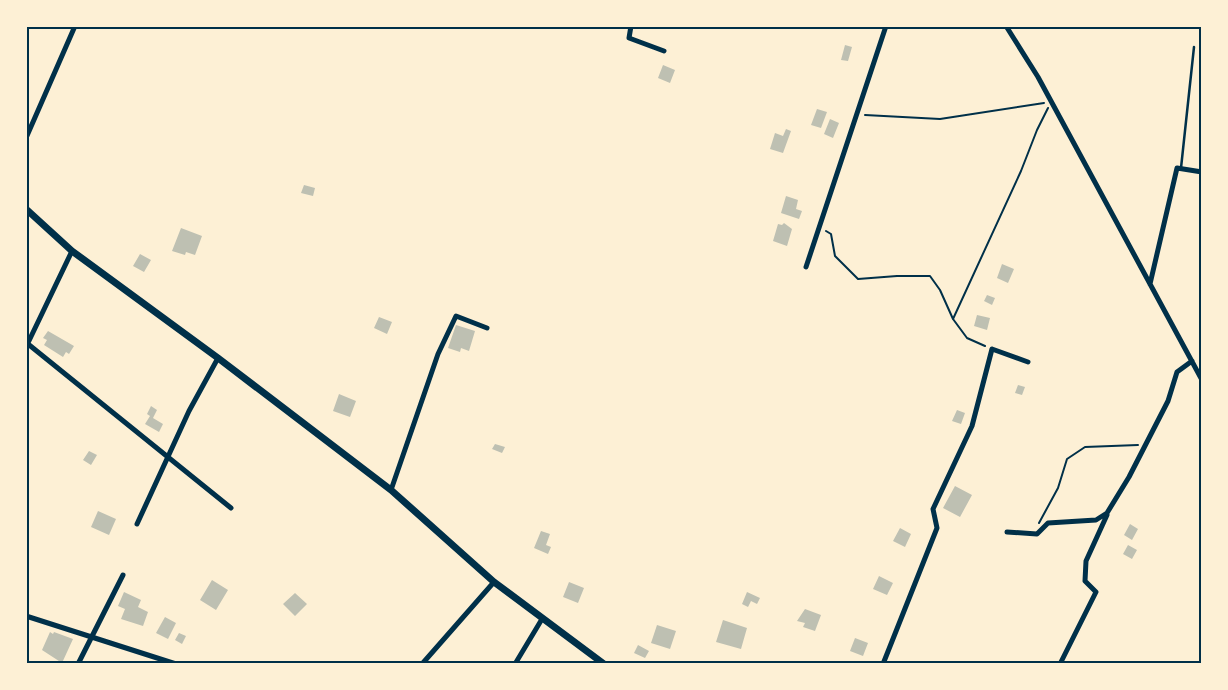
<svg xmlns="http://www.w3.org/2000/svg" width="1228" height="690" viewBox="0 0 1228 690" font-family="'Fira Sans',sans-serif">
  <rect width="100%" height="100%" fill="#fdf0d5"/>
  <path fill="#bec0b2" d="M845 45 852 47 848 61 841 60Z
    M663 65 675 70 670 83 658 78Z
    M817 109 827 112 821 128 811 125Z
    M830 119 839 123 833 138 824 134Z
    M786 129 791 131 783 153 770 149 775 133 783 136Z
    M304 185 315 188 313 196 301 193Z
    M786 196 798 200 796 209 802 211 799 219 781 213Z
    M784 223 792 229 787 246 773 241 778 224 782 225Z
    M181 228 202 236 195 255 186 252 185 255 172 251Z
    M140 254 151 260 144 272 133 266Z
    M1002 264 1014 269 1008 283 997 278Z
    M987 295 995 298 992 305 984 301Z
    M977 315 990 318 987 330 974 326Z
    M379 317 392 322 387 334 374 328Z
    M456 325 475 331 469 351 461 348 460 352 448 348Z
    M48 331 74 346 69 354 66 352 63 357 44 345 47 340 43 338Z
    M1018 385 1025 387 1022 395 1015 393Z
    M339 394 356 401 350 417 333 411Z
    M151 406 157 410 153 418 163 424 159 432 145 424 150 416 147 414Z
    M957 410 965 413 961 424 952 421Z
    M495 444 505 447 502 453 492 449Z
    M89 451 97 455 91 465 83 460Z
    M955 486 972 495 960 517 943 508Z
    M98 511 116 519 109 535 91 527Z
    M1130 524 1138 529 1132 540 1124 535Z
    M900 528 911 534 905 547 893 541Z
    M541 531 550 534 546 545 551 547 548 554 534 548Z
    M1128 545 1137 550 1132 559 1123 554Z
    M879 576 893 583 887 595 873 589Z
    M212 580 228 590 216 610 200 600Z
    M569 582 584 588 578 603 563 597Z
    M124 592 141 600 138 607 148 612 143 626 121 619 125 609 118 606Z
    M747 592 760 598 757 604 751 601 748 607 742 604Z
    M295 593 307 604 295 616 283 604Z
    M805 609 821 615 815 631 803 627 805 623 797 621Z
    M165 617 176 623 168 639 156 633Z
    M723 620 747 628 741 649 716 642Z
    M657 625 676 631 670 649 651 643Z
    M50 632 53 634 54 632 73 639 62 663 42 650Z
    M179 633 186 636 182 644 175 640Z
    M855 638 868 643 863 656 850 651Z
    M638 645 649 651 645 658 634 653Z"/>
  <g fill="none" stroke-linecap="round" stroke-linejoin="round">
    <path stroke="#003049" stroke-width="2" d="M865 115 940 119 1044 103
      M826 231 831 234 835 256 858 279 897 276H930L940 290 953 319
      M985 346 967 338 953 319 1021 171 1037 130 1048 108
      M1039 523 1058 488 1067 459 1085 447 1138 445"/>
    <path stroke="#003049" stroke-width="2.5" d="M1181 168 1194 47"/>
    <path stroke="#003049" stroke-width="5" d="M631 26 629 38 664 51
      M1006 26 1038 77 1202 380
      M26 138 75 26
      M806 267 886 26
      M1150 284 1177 168 1202 172
      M28 344 231 508
      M26 347 72 251
      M391 490 438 354 456 316 487 328
      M137 524 189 411 218 358
      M1007 532 1037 534 1048 523 1096 520 1107 513 1129 477 1168 401 1177 372 1192 361
      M26 616 176 664
      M78 664 123 575
      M422 664 494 582
      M515 664 542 619
      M883 664 937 528 933 509 972 426 992 349 1028 362
      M1060 664 1096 592 1085 581 1086 561 1107 515"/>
    <path stroke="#003049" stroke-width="7" d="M26 209 72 251 218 358 391 490 494 582 604 664"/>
  </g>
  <rect width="1228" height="690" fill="none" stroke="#fdf0d5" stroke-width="55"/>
  <rect x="28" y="28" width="1172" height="634" fill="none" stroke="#003049" stroke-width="2"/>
</svg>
